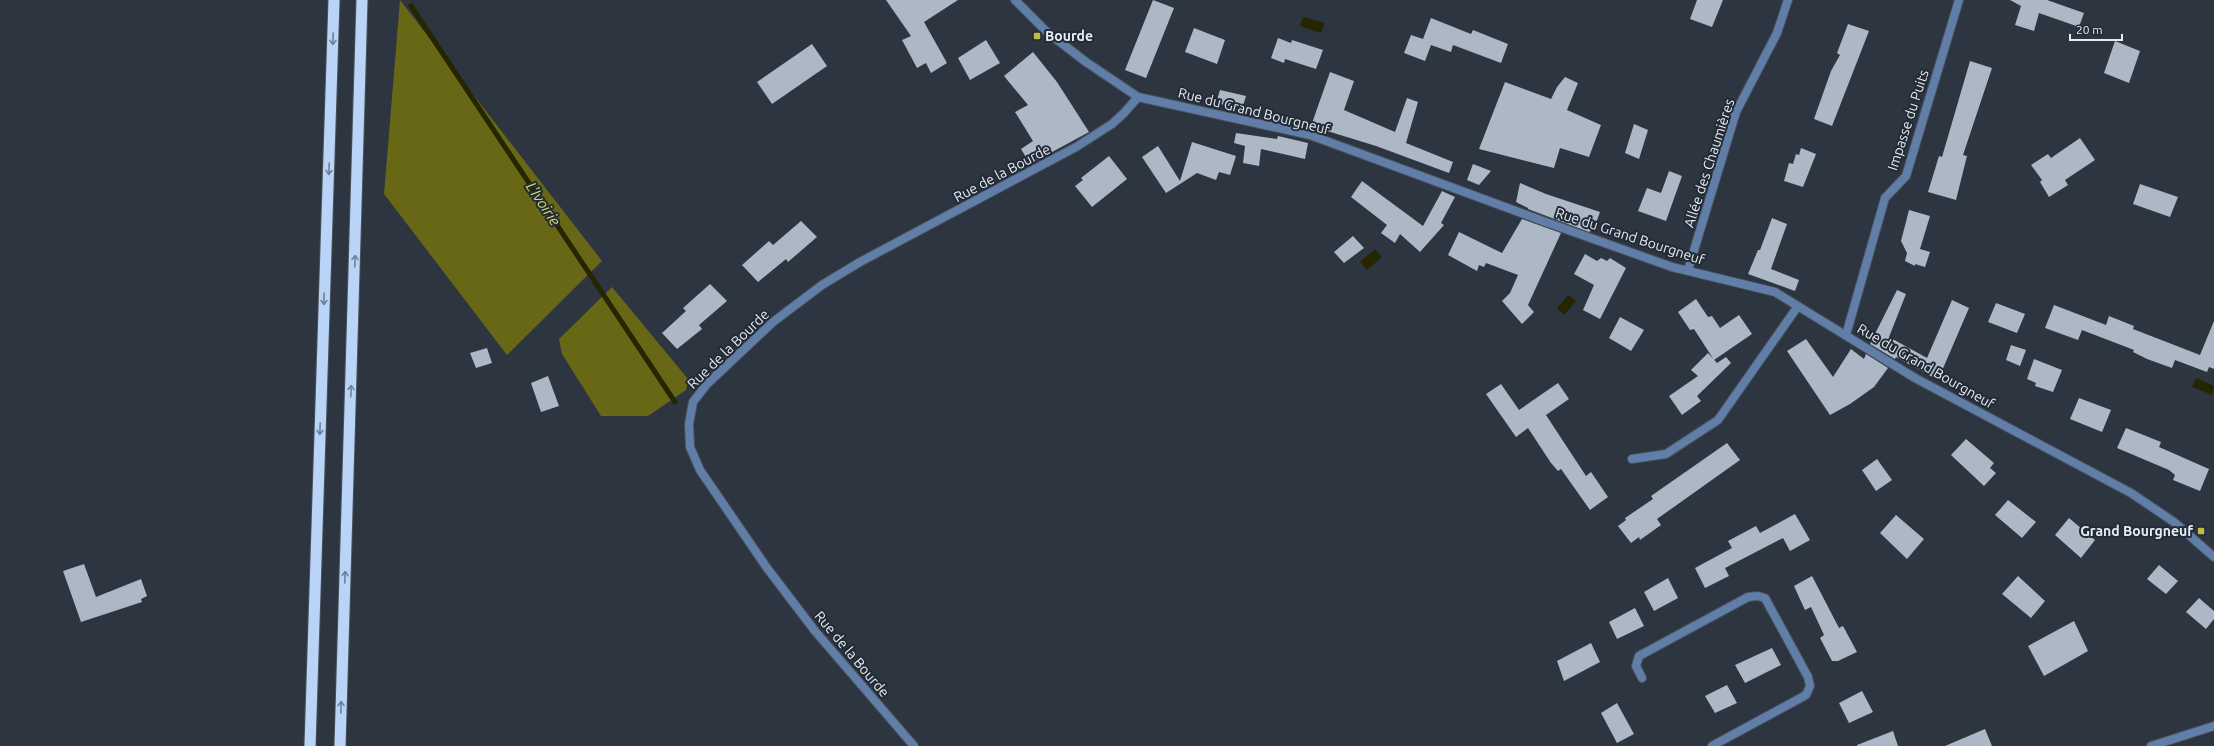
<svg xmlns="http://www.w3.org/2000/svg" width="2214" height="746" viewBox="0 0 2214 746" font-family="Ubuntu,sans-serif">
  <rect width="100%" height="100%" fill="#2c3540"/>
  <path fill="#676716" d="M400 0 602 261 507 355 384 194Z
    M612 287 688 379 686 390 648 416H601L562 354 559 339Z"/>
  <path fill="#252500" d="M1303 17 1325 23 1321 33 1300 26Z
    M1375 249 1382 257 1367 270 1360 262Z
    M1568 295 1576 301 1564 315 1557 308Z
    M2196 378 2214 386 2212 395 2192 387Z"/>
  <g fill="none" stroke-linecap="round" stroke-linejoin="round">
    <path stroke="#252500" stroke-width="5" d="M411 6 675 402"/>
  </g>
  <path fill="#adb8c6" d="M886 0H958L924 22 947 63 931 73 926 63 917 68 902 40 911 36Z
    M1153 0 1174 8 1146 78 1125 70Z
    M1697 0H1723L1712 27 1690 19Z
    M2010 0H2047L2084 13 2079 27 2039 13 2034 31 2015 25 2021 6Z
    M1431 18 1471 34 1473 30 1508 44 1501 63 1453 45 1451 52 1431 45 1425 61 1404 53 1411 35 1423 39Z
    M1848 24 1869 31 1832 126 1814 119 1831 71 1840 55 1837 53Z
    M1194 28 1225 40 1217 64 1185 52Z
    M1278 38 1291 43 1292 40 1323 50 1316 69 1285 59 1284 63 1271 58Z
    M986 40 1000 63 970 80 958 58Z
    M2115 41 2140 51 2129 83 2104 73Z
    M812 44 827 66 772 104 757 82Z
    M1033 52 1057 82 1089 132 1030 164 1021 149 1033 141 1015 112 1028 105 1004 76Z
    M1970 61 1992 68 1963 155 1967 156 1956 200 1928 192 1939 156 1942 157Z
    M1330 72 1354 81 1344 110 1395 132 1407 98 1418 102 1406 143 1453 162 1449 173 1376 146 1311 126Z
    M1565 77 1578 83 1567 110 1601 125 1589 157 1560 148 1554 168 1479 149 1505 82 1551 99 1557 87Z
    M1220 90 1246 96 1242 109 1216 103Z
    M1634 124 1648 130 1639 159 1625 153Z
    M1236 133 1277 139 1278 136 1308 143 1305 159 1261 149 1259 166 1243 163 1245 146 1234 143Z
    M2080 138 2095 160 2065 180 2068 185 2049 197 2040 182 2042 180 2031 165 2048 154 2051 158Z
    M1192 142 1236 156 1230 175 1219 172 1216 180 1197 173 1166 193 1142 157 1158 146 1180 181Z
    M1801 148 1816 154 1803 187 1784 181 1789 163 1793 164 1796 154 1799 155Z
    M1109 156 1127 179 1092 207 1075 186 1083 180 1081 178Z
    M1473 164 1491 171 1479 185 1467 180Z
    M1669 171 1682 176 1666 221 1638 211 1647 188 1661 193Z
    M1362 181 1423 226 1442 191 1455 197 1441 223 1444 225 1420 252 1400 234 1395 243 1381 233 1387 225 1351 197Z
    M1520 183 1546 194 1600 212 1594 229 1589 232 1528 209V208L1516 202Z
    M2140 184 2178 197 2170 217 2133 204Z
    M1909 210 1930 216 1920 249 1930 252 1925 267 1915 264V266L1905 261 1907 253 1901 241Z
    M1772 218 1787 224 1771 269 1799 280 1795 291 1748 274 1758 250H1760Z
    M1522 219 1561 233 1528 305 1534 312 1522 324 1502 301 1510 293 1518 275 1486 263 1484 267 1479 265 1477 271 1448 255 1459 232 1502 253Z
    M801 221 817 237 788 262 786 259 758 282 742 265 769 241 773 245Z
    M1353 236 1364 248 1344 263 1334 252Z
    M1585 254 1597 261 1601 258 1607 261 1610 258 1626 268 1600 319 1583 310 1594 285 1574 274Z
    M710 284 727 301 699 325 702 329 677 349 662 333 686 311 683 308Z
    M1897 290 1906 294 1889 337 1927 358 1952 300 1969 308 1938 380 1896 357 1895 359 1870 344Z
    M1696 299 1708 317 1712 316 1720 328 1739 315 1752 334 1714 360 1694 329 1690 330 1678 312Z
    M1996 303 2025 314 2017 333 1988 322Z
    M2054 305 2106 325 2109 316 2134 326 2133 329 2200 355 2214 321V369L2209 367 2207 372 2175 360 2172 368 2147 359 2133 352 2134 350 2082 330 2078 340 2045 328Z
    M1620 317 1644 330 1631 351 1609 338Z
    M1806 339 1833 377 1851 349 1864 359 1866 354 1888 368 1874 387 1850 404 1830 415 1787 351Z
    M2011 345 2026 350 2020 366 2006 360Z
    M487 348 492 363 476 368 470 353Z
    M1708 353 1717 363 1726 357 1731 363 1697 396 1701 401 1682 415 1669 396 1698 376 1691 370Z
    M2034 359 2062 370 2053 392 2035 386 2036 383 2027 379Z
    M548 376 559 406 541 412 531 383Z
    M1558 383 1569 399 1546 415 1586 476 1591 472 1608 497 1590 510 1561 469 1558 471 1551 463 1528 428 1516 437 1486 394 1501 384 1519 410Z
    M2079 398 2111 410 2102 432 2070 419Z
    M2126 428 2161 442 2159 447 2209 469 2200 491 2173 480 2175 475 2169 470 2117 448Z
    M1966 439 1994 463 1990 468 1996 473 1984 486 1951 455Z
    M1727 443 1740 460 1657 519 1661 525 1640 540 1639 537 1631 543 1618 526 1626 520 1625 518 1653 499 1651 496Z
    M1877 459 1892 480 1876 491 1862 470Z
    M2008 500 2036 522 2022 538 1995 515Z
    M1795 514 1810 540 1790 551 1783 538 1725 568 1729 576 1705 588 1695 568 1732 548 1728 541 1756 526 1760 533Z
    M1896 515 1924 539 1907 559 1880 533Z
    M2069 518 2095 540 2081 558 2055 535Z
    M84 564 96 597 141 579 147 596 141 599 142 602 81 622 63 571Z
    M2159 565 2178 581 2166 594 2147 579Z
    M1812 576 1839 628 1843 626 1857 652 1838 661H1832L1820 638 1824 635 1811 607 1805 610 1794 586Z
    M2018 576 2045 601 2031 618 2002 594Z
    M1668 578 1678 598 1654 611 1644 592Z
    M2199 598 2214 611V619L2206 629 2186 612Z
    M1635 608 1644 626 1617 639 1609 622Z
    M2074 621 2088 651 2044 676 2028 646Z
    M1591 643 1600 662 1564 681 1557 661Z
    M1772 648 1781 665 1745 683 1735 665Z
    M1727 685 1737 703 1715 713 1705 696Z
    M1862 691 1873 712 1849 723 1839 703Z
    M1617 703 1634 734 1617 743 1601 713Z
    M1985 729 1992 746H1945Z
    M1893 731 1898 746H1857V745Z"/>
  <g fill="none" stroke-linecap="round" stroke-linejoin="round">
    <g stroke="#4a525d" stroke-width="10">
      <path id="minor" d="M1015 0 1047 32 1086 62 1138 97 1310 135 1543 221 1672 267 1775 292 1915 378 2131 493 2174 522 2214 557
        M1688 270 1736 112 1777 33 1788 0
        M1846 335 1885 198 1906 176 1959 0
        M1632 459 1666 454 1718 420 1798 306
        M1642 678 1636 666 1639 656 1748 597 1758 596 1765 598 1808 677 1810 686 1806 695 1712 746
        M914 746 815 631 767 568 700 470 690 447 689 424 693 402 707 384 773 322 822 285 860 262 1076 147 1112 124 1124 113 1138 97"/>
    </g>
    <g stroke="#4a525d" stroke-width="10">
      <path id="tertiary" d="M2151 746 2214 726"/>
    </g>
    <g stroke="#4a525d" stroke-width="13">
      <path id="trunk" d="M310 746 334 0
        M340 746 362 0"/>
    </g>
    <use href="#minor" stroke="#607ea7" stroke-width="8"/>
    <use href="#tertiary" stroke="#607ea7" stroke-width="8"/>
    <use href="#trunk" stroke="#bad4f8" stroke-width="11"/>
  </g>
  <defs><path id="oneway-shaft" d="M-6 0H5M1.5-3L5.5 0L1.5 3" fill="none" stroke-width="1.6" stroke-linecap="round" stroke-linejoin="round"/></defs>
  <g stroke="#6e8097">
    <use href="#oneway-shaft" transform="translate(333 39) rotate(92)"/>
    <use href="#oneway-shaft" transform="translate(329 169) rotate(92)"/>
    <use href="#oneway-shaft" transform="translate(355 261) rotate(-88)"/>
    <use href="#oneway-shaft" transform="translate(324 299) rotate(92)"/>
    <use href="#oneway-shaft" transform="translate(351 391) rotate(-88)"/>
    <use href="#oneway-shaft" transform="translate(320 429) rotate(92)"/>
    <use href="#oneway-shaft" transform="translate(345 577) rotate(-88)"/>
    <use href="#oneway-shaft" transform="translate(341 707) rotate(-88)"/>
  </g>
  <g fill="#bebf42" stroke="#222b36" stroke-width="1.5">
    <rect x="1033" y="32" width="8" height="8" rx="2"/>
    <rect x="2197" y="527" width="8" height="8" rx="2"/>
  </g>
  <g text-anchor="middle" stroke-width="4" stroke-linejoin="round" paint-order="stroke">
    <g font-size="14" font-weight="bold" fill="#e8edf5" stroke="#222b36" text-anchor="start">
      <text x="1045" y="41">Bourde</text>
      <text x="2193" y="536" text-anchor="end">Grand Bourgneuf</text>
    </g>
    <g font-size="14" fill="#e8edf5" stroke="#222b36">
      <text transform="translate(1254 111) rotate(14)" y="5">Rue du Grand Bourgneuf</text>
      <text transform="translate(1908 120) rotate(-72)" y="5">Impasse du Puits</text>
      <text transform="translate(1709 163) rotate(-72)" y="5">Allée des Chaumières</text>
      <text transform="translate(1002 173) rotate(-28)" y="5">Rue de la Bourde</text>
      <text transform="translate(1630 236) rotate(18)" y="5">Rue du Grand Bourgneuf</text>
      <text transform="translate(728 349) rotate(-44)" y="5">Rue de la Bourde</text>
      <text transform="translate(1926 366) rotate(30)" y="5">Rue du Grand Bourgneuf</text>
      <text transform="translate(852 654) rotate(50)" y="5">Rue de la Bourde</text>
    </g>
    <g font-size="15" font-style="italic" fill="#d7d96f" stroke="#222b36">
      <text transform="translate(543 204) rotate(56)" y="5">L'Ivoirie</text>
    </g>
  </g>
  <path d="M2070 34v6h52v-6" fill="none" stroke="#e8edf5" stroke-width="2"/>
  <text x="2076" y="34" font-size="12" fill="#e8edf5" stroke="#222b36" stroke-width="3" paint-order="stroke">20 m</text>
</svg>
